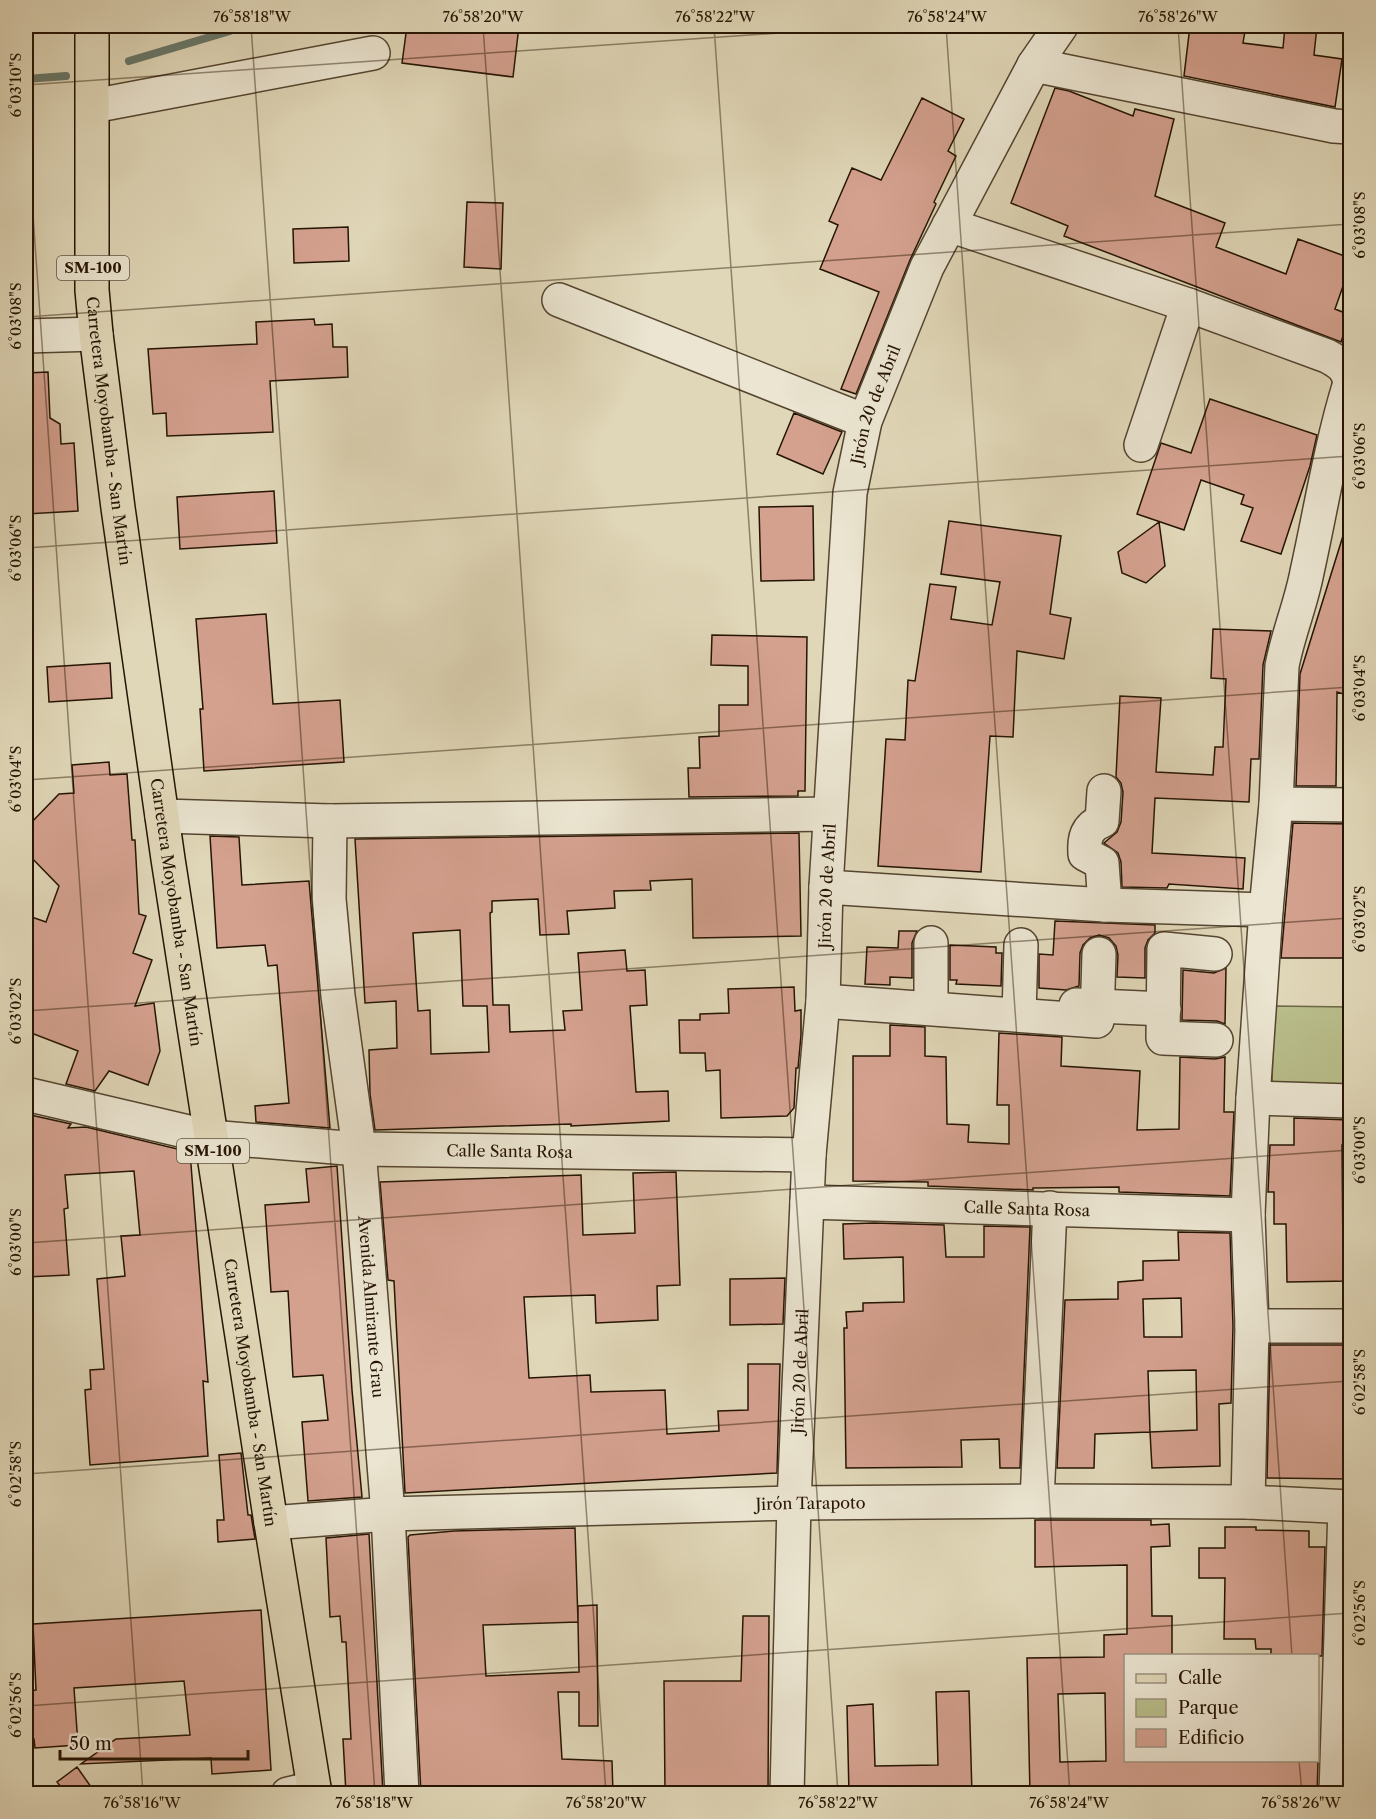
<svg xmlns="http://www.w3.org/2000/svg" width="1376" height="1819" viewBox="0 0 1376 1819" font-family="'Libre Caslon Text',serif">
  <rect width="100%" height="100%" fill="#e0d7b8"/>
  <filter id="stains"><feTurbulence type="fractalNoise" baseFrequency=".00333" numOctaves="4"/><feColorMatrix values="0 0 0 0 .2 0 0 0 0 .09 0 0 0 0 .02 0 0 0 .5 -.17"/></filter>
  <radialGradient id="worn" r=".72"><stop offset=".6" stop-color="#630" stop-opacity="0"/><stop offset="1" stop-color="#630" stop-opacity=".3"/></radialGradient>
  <path fill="#b8bd8a" stroke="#6e6846" stroke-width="1.5" d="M1274 1006 1350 1007V1086L1272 1085Z"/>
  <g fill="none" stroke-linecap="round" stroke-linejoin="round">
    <path stroke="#68786a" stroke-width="8" d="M129 61 230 31 234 26
      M26 79 66 76"/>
  </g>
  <path fill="#d4a18f" stroke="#251403" stroke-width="1.5" fill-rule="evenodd" d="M407 26H519L513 77 402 63Z
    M1190 26H1211V27L1245 31 1243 43 1283 48 1285 26H1317L1314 55 1342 59 1335 107 1184 76Z
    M1055 88 1069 91 1133 116 1135 109 1174 119 1155 196 1225 223 1216 247 1286 274 1298 239 1350 258V266L1335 309 1350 315 1341 342 1064 236 1068 226 1011 203Z
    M922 98 964 119 948 151 956 156 934 202 936 204 910 260 856 394 841 389 879 292 820 269 838 225 829 221 852 168 881 180Z
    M467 202 503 203 501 269 464 267Z
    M348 227 349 261 294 263 293 229Z
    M314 319 315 325 332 324 333 347H347L348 377 270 381 273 432 167 436 166 413 153 414 148 349 257 344 256 322Z
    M48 372 50 418 60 424 61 444 74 443 78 511 26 514V373Z
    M1210 399 1317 435 1310 466 1281 554 1241 541 1253 508 1241 504 1244 495 1201 480 1184 530 1137 514 1161 443 1191 453Z
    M794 413 842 432 823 474 777 454Z
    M274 491 277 543 180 549 177 497Z
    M813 506 814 580 761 581 759 507Z
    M949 521 1061 536 1050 614 1071 618 1064 659 1017 651 1013 737 990 736 981 872 878 866 886 739 905 740 908 680 915 681 930 584 956 587 951 619 992 625 1000 582 941 574Z
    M1159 522 1165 566 1146 583 1122 573 1118 552Z
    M1347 523 1350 524V696L1337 692 1336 786H1296L1300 674Z
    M266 614 273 704 340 700 344 762 204 771 200 709H203L196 619Z
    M1213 629 1271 631 1263 665 1259 759H1251L1249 802 1155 798 1152 853 1245 858 1243 889 1169 884 1167 888 1122 887 1121 862 1118 853 1104 843 1117 832 1121 822 1123 792 1121 783 1116 777 1120 696 1161 698 1156 772 1213 775 1215 747H1223L1226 679 1211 678Z
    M712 635 807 637 805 791H798V796L689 797 688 768H700L699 737 719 736V705H748V666L711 665Z
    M110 663 112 698 49 702 47 667Z
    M109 762 110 775 127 774 132 840H135L139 914 146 916 133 953 152 960 135 1006 154 1003 160 1051 148 1085 109 1071 95 1091 66 1084 78 1051 26 1031V915L46 922 59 886 26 852V828L59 794 74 793 72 765Z
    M1293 823 1350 824V958H1281Z
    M799 833 801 936 693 938 692 879 650 881 651 890 614 891 615 908 567 911 569 934 540 935 538 899 492 901V912L490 913 493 1005H509L510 1032 565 1030 563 1011 582 1010 578 953 625 950 627 971 645 970 647 1005 630 1006 636 1092 668 1091 669 1121 571 1126V1124L375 1130 370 1094 369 1050 397 1048 396 1001 365 1003 355 839ZM460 930 463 1006H487L489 1052 431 1054 430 1010 418 1011 413 933Z
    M210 836 239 837 242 885 309 881 330 1128 256 1122 255 1106 289 1103 277 965 268 966 265 945 217 948Z
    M1055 921 1155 925V933L1148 940 1145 948V978L1117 977 1118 955 1116 946 1109 938 1099 935 1090 938 1083 945 1080 953 1079 986 1066 990 1039 988V954L1053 955Z
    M899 931H917L912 943V978L890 977V985L865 984 867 947 898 948Z
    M950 945 996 947V953H1002L1001 986 956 984 957 980H950Z
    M1226 968 1225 1024 1217 1021 1182 1020 1183 970 1214 973Z
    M794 987 795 1011 801 1010V1035L798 1068H796L794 1108 787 1116 721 1118 720 1070 706 1071 705 1053H680L679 1020H700V1014L729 1013 728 989Z
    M890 1025 925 1027V1056L946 1057 947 1124 969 1125 968 1142 1009 1144V1105H997L999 1033 1062 1037 1061 1066 1140 1071 1137 1130 1179 1129 1180 1057 1215 1059 1225 1057 1224 1112H1234L1230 1196 1119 1192V1187L1033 1188V1190L928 1186V1182L853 1181V1056H890Z
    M26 1114 71 1124 68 1128 86 1127 190 1152 208 1382 203 1381 208 1456 90 1465 85 1390 91 1389 90 1370 104 1369 97 1279 125 1276 121 1236 140 1235 134 1171 65 1175 68 1208 64 1209 69 1275 26 1277Z
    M1294 1118 1350 1120V1145H1342L1343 1257H1350V1281L1287 1282 1286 1224H1274V1192H1268L1270 1145H1294Z
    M337 1166 352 1390 362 1497 308 1501 302 1422 328 1420 323 1375 293 1377 288 1291 271 1292 265 1205 309 1202 306 1169Z
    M676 1172 680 1285 657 1286 658 1320 596 1323 595 1295 524 1297 529 1378 590 1375 591 1392 665 1390 667 1434 719 1431 718 1411 748 1410V1364H780L777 1473 405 1493 394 1281 388 1280 380 1182 581 1175 583 1235 635 1233 633 1173Z
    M874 1223 944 1225 946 1257H984V1226L1030 1227 1020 1468H1000L999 1439 961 1440 962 1467 846 1468 844 1328H847L846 1312 863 1311V1303L904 1302 903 1257 844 1259 843 1224Z
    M1178 1232 1230 1233 1233 1326 1231 1403 1219 1404 1220 1466 1152 1468 1150 1432 1095 1434 1094 1468H1057L1065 1300 1118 1299V1282L1143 1280V1261L1179 1260ZM1181 1298 1182 1337H1144L1143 1299ZM1196 1370 1197 1430 1150 1432 1148 1371Z
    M785 1278 783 1324 730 1325V1279Z
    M1270 1345H1350V1479L1267 1478Z
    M241 1453 248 1515H251L255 1539 218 1542 217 1520H224L219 1455Z
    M1035 1520H1151V1525L1169 1524 1170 1546 1151 1547 1152 1616H1172V1656H1125V1761H1318L1317 1794H1030L1027 1658 1104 1657V1635L1127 1634V1565L1035 1567ZM1105 1693 1106 1761 1060 1762 1058 1694Z
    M1225 1527H1256V1530L1309 1531V1547H1325L1322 1656H1271V1649H1256L1255 1639H1224L1225 1578H1199V1548H1225Z
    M575 1528 578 1622V1606L597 1605 598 1726H579V1692H558L562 1759 612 1761 613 1794H421L408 1537 410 1535 454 1531ZM578 1622 579 1672 486 1676 483 1625Z
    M369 1534 383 1794H346L343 1739H351L346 1642H342L340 1616 330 1617 326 1538Z
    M261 1610 271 1770 212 1774 211 1758 81 1764 116 1739 190 1735 184 1681 74 1688 78 1745 35 1748 34 1739 26 1740V1691L36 1690 33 1624Z
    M743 1616H769L768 1794H665L664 1681H741Z
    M969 1691 972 1794H849L847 1706 873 1704 875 1766 938 1765 936 1692Z
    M77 1767 96 1794H66L57 1782Z"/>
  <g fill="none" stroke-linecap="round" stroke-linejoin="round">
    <g stroke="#544530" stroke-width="36">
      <g id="minor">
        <path d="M1034 65 1334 126 1350 127"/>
        <path d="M93 106 373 53"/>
        <path d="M949 225 1188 305 1327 356C1340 363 1347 367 1350 382"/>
        <path d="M559 300 865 421"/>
        <path d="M26 336 96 334"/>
        <path d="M1141 445 1188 305"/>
        <path d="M1104 791 1102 821C1086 827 1084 839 1085 854L1102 863 1105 905"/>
        <path d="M1276 804 1350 805"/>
        <path d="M162 816 330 821 830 814"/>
        <path id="s1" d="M330 821 329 899 338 996 359 1149 388 1514 402 1794"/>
        <path d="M826 887 1105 905 1266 910"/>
        <path d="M931 943V1008"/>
        <path d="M1215 954 1164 949 1163 1038 1216 1040"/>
        <path d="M823 1001 1097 1021 1099 954"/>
        <path d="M1076 1005 1164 1009"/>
        <path d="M1019 1015 1021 945"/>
        <path id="s2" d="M26 1094 210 1137 359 1149 809 1155"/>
        <path d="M1253 1098 1350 1101"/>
        <path id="s3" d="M807 1202 1248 1215"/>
        <path d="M1252 1326H1350"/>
        <path d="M1037 1501 1050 1208"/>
        <path d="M1248 1502 1252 1326 1248 1215 1253 1098 1266 910 1276 804 1282 666C1288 634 1301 604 1307 572 1321 509 1331 444 1350 383"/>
        <path id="s4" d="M271 1523 388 1514 794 1503 1037 1501 1248 1502 1350 1507"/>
        <path d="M288 1794 314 1788"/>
        <path id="s5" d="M787 1794 794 1503 809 1155 823 1001 826 887 850 493 865 421 927 267 1034 65 1061 26"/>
        <path d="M1336 1794 1345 1507"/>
      </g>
    </g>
    <g stroke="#251403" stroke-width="36">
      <g id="major">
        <path id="s6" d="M92 26V290L96 334 118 508 168 859 271 1523 315 1794"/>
      </g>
    </g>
    <use href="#minor" stroke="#ebe5d1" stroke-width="33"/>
    <use href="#major" stroke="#e0d7b8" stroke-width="33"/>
  </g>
  <path fill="none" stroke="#251403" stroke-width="1.5" stroke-opacity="0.45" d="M251 26 375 1794M483 26 606 1794M714 26 838 1794M946 26 1070 1794M1178 26 1292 1656M26 85 880 26M26 114 143 1794M26 317 1350 224M26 548 1350 456M26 780 1350 687M26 1011 1350 918M26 1243 1350 1150M26 1474 1350 1381M26 1706 1350 1613M1299 1760 1302 1794"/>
  <g text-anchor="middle" stroke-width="6" stroke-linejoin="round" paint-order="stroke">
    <g fill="#ebe5d1" stroke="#605341" stroke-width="1.5">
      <rect x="57" y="256" width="72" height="24" rx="4.5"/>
      <rect x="177" y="1139" width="72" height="24" rx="4.5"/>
    </g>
    <g font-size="15" font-weight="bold" fill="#251403">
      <text x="93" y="273">SM-100</text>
      <text x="213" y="1156">SM-100</text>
    </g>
    <g font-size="16" fill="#251403" stroke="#ebe5d1">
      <text dy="6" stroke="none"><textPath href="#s5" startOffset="1395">Jirón 20 de Abril</textPath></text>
      <text dy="6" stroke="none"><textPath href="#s6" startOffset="406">Carretera Moyobamba - San Martín</textPath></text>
      <text dy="6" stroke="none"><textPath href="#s5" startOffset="909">Jirón 20 de Abril</textPath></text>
      <text dy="6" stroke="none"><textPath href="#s6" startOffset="892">Carretera Moyobamba - San Martín</textPath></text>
      <text dy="6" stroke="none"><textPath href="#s2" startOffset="489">Calle Santa Rosa</textPath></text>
      <text dy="6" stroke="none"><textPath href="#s3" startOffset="220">Calle Santa Rosa</textPath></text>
      <text dy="6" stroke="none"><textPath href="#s1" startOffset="488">Avenida Almirante Grau</textPath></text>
      <text dy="6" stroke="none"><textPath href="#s5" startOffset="423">Jirón 20 de Abril</textPath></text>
      <text dy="6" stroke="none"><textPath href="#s6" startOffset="1378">Carretera Moyobamba - San Martín</textPath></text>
      <text dy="6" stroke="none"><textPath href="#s4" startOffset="540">Jirón Tarapoto</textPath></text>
    </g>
  </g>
  <rect width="1376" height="1819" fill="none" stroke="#e0d7b8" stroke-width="66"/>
  <rect x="1124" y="1654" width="195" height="108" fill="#ebe5d1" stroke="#9c917f" stroke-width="1.5"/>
  <rect x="1136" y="1674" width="30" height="9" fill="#e0d7b8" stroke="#9c917f" stroke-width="1.5"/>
  <text x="1178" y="1684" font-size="18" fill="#251403">Calle</text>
  <rect x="1136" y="1699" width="30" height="18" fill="#b8bd8a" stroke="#9c917f" stroke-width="1.5"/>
  <text x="1178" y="1714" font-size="18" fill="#251403">Parque</text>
  <rect x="1136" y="1729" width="30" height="18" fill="#d4a18f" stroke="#9c917f" stroke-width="1.5"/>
  <text x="1178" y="1744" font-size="18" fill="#251403">Edificio</text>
  <path d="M60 1750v9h188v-9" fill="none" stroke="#251403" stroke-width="3"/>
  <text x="69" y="1750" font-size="18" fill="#251403" stroke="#ebe5d1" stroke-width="4.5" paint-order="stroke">50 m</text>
  <rect x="33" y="33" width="1310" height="1753" fill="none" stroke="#251403" stroke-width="2"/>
  <g font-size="15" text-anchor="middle" fill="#251403">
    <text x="252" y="22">76°58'18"W</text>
    <text x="483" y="22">76°58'20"W</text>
    <text x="715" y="22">76°58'22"W</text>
    <text x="947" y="22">76°58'24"W</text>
    <text x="1178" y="22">76°58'26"W</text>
    <text transform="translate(16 85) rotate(-90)" y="5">6°03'10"S</text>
    <text transform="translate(1360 225) rotate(-90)" y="5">6°03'08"S</text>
    <text transform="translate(16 316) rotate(-90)" y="5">6°03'08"S</text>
    <text transform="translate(1360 456) rotate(-90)" y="5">6°03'06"S</text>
    <text transform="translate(16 548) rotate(-90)" y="5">6°03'06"S</text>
    <text transform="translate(1360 688) rotate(-90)" y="5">6°03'04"S</text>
    <text transform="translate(16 779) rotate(-90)" y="5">6°03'04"S</text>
    <text transform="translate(1360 919) rotate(-90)" y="5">6°03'02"S</text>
    <text transform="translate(16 1011) rotate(-90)" y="5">6°03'02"S</text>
    <text transform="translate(1360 1150) rotate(-90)" y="5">6°03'00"S</text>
    <text transform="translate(16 1242) rotate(-90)" y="5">6°03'00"S</text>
    <text transform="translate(1360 1382) rotate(-90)" y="5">6°02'58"S</text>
    <text transform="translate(16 1474) rotate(-90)" y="5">6°02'58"S</text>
    <text transform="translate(1360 1613) rotate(-90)" y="5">6°02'56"S</text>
    <text transform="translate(16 1705) rotate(-90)" y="5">6°02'56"S</text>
    <text x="142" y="1808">76°58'16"W</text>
    <text x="374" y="1808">76°58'18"W</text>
    <text x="606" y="1808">76°58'20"W</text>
    <text x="838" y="1808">76°58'22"W</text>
    <text x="1069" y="1808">76°58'24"W</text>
    <text x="1301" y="1808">76°58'26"W</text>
  </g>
  <rect width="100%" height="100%" filter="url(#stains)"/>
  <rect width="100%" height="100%" fill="url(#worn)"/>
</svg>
